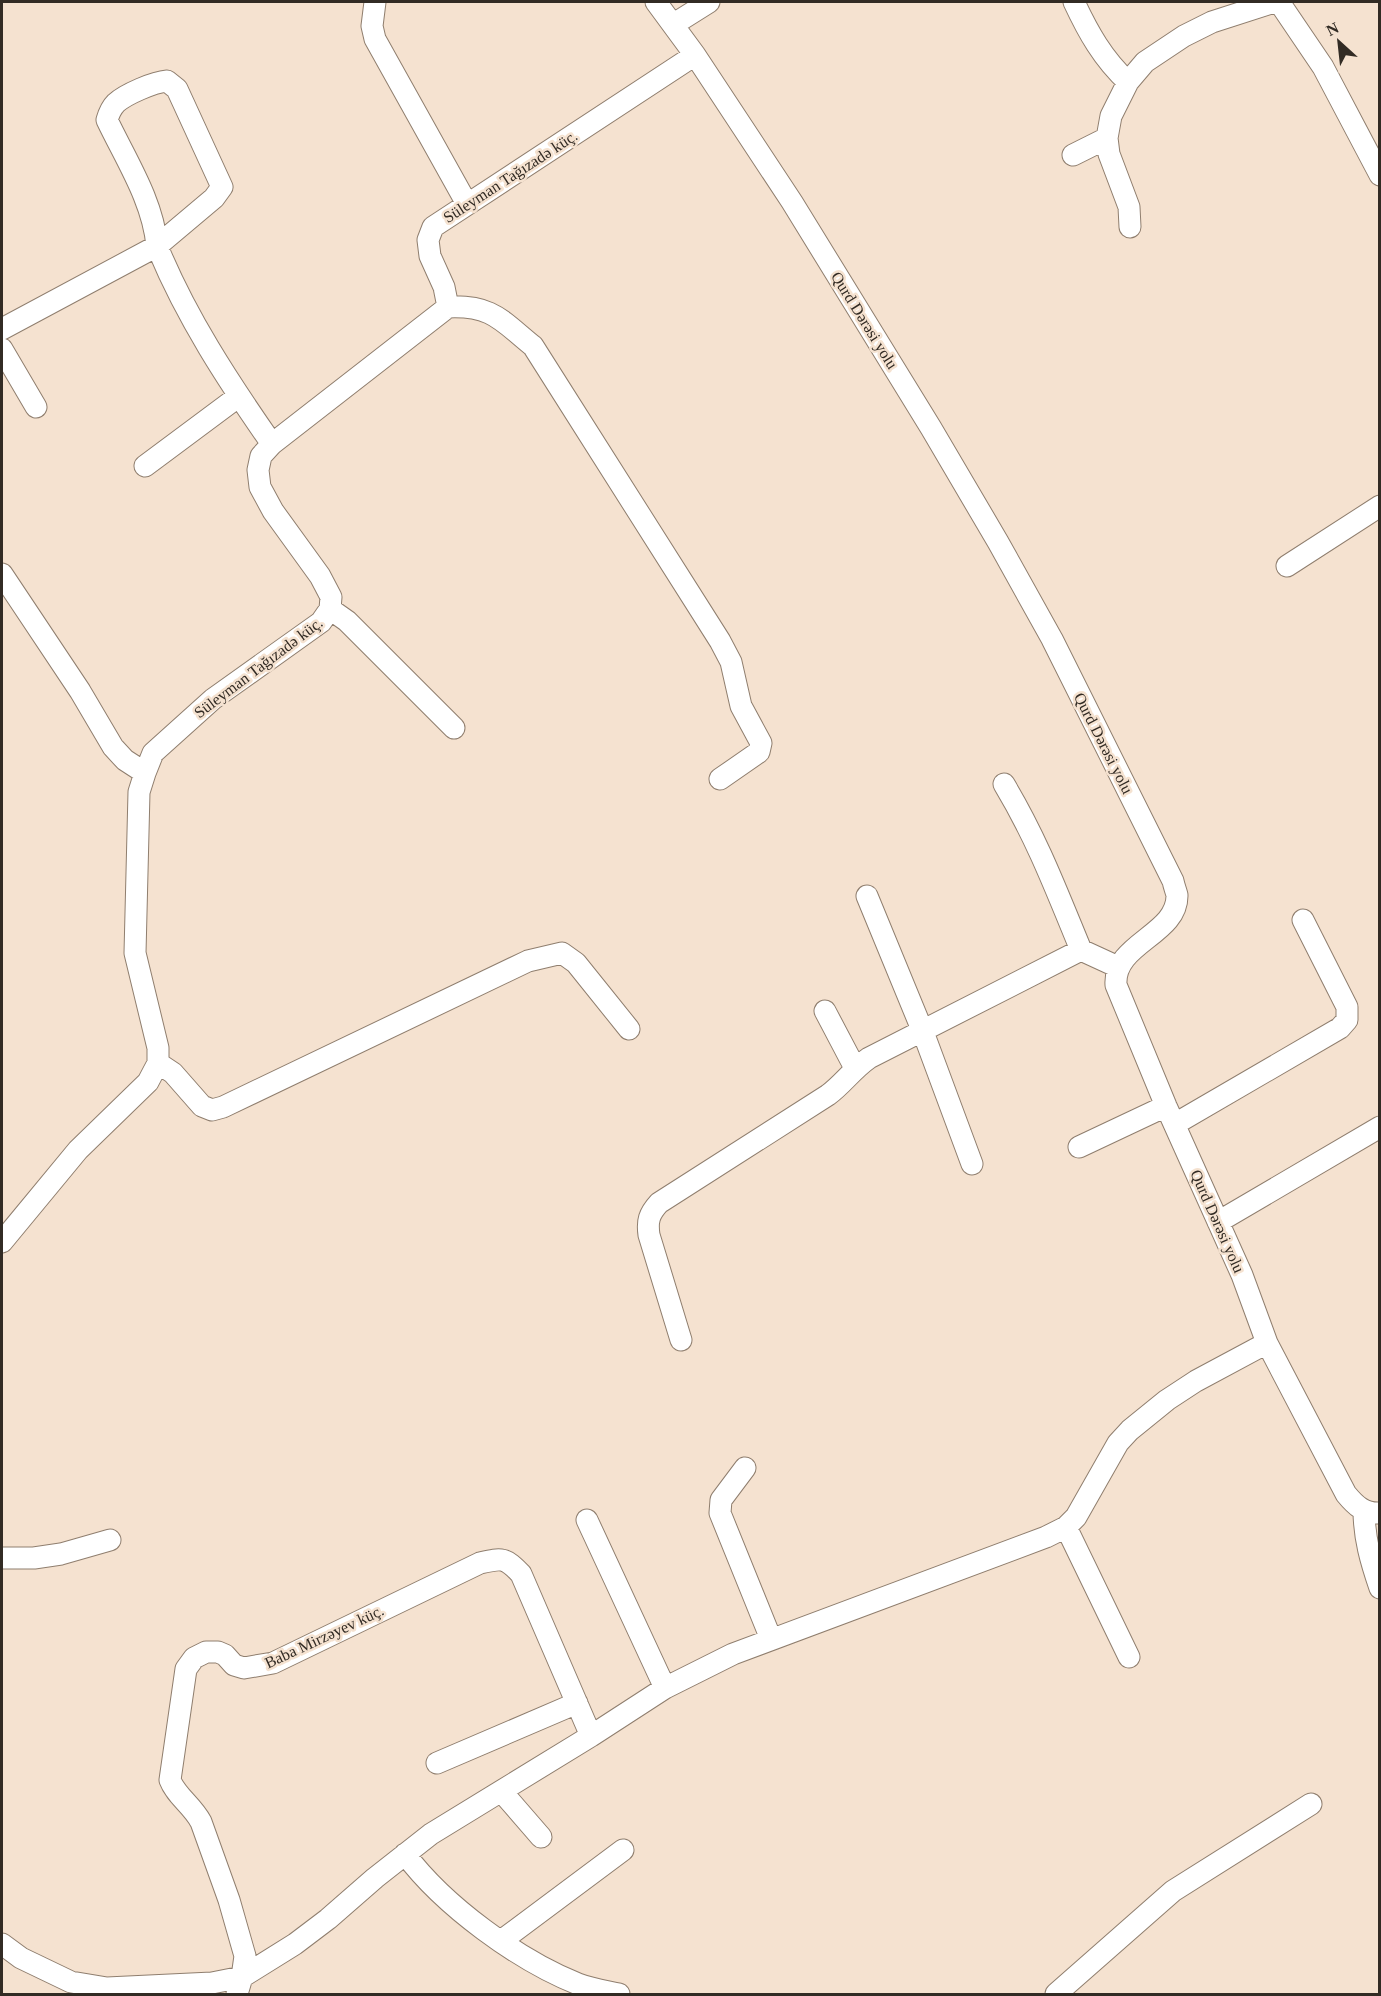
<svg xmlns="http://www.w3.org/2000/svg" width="1381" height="1996" viewBox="0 0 1381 1996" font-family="Georgia,serif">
  <rect width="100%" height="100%" fill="#f5e2d0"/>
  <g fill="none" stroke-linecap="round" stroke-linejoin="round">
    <g stroke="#8f7e6e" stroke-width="23">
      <path id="minor" d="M375 2 372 26 375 39 467 204
        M656 2 695 55 792 202 931 428 998 542 1052 639 1173 881C1174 886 1176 891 1177 895 1178 935 1113 943 1116 985L1166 1106 1242 1275 1267 1343 1346 1494C1355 1505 1364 1514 1380 1513
        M1074 2C1088 32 1103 59 1128 82
        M1279 2 1323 67 1380 175
        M674 24 709 2
        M167 81 177 89 222 187 214 198 157 246C153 201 126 160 107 120 109 113 111 108 116 103 126 94 154 82 167 81Z
        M1073 155 1107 138
        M1130 227 1129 207 1109 154 1107 138 1111 116 1128 82 1145 62 1184 36 1212 22 1274 2
        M448 307C492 305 501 320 533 346L720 641 731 662 741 706 761 743 759 752 720 779
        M2 329 157 246C186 317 228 381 272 444
        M2 349 36 407
        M145 466 239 396
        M1287 566 1380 506
        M2 574 80 691 113 747 125 760 145 773
        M330 609 347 621 454 728
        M1004 784C1037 839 1057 892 1081 950
        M867 896 923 1032 972 1164
        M825 1011 855 1068
        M158 1063 173 1073 202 1106 212 1110 223 1107 528 961 562 953 576 963 629 1029
        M1175 1124 1340 1028 1347 1020V1007L1303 920
        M1079 1147 1166 1106
        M1218 1222 1380 1127
        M2 1242 78 1150 148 1082 158 1063V1048L135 953 139 792 145 773 153 753 213 699 321 622 330 609 331 597 320 576 273 511 260 487 258 470 261 456 272 444 448 307 444 287 430 256 428 240 433 227 695 55
        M681 1340 649 1235C647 1221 649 1214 659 1203L828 1095C843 1084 853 1069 869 1058L1081 950 1118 967
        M745 1468 721 1500 720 1513 771 1639
        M1364 1510C1364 1538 1371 1562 1380 1588
        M587 1520 665 1688
        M1066 1527 1129 1657
        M2 1558H34L61 1554 110 1540
        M437 1763 577 1703
        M502 1792 541 1837
        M405 1854C444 1906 518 1960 578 1984 591 1989 605 1991 619 1994
        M501 1941 623 1850
        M2 1944 21 1958 71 1982 107 1988 212 1983 242 1977 295 1944 328 1919 375 1878 431 1834 591 1736 665 1688 733 1654 1046 1537 1066 1527 1076 1517 1118 1443 1130 1430 1167 1400 1196 1381 1267 1343
        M237 1994 242 1977 245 1956 229 1900 201 1822C192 1805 176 1796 170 1780L186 1669 194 1658 206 1652H218L225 1655 234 1665 244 1668 273 1663 480 1563C502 1558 505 1557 521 1574L591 1736
        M1056 1994 1173 1891 1311 1804"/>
    </g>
    <use href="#minor" stroke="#fff" stroke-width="21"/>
  </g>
  <g text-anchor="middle" stroke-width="5" stroke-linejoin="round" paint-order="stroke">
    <g font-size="16" fill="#322b24" stroke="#f5e2d0">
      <text transform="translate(510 176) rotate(-33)" y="6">Süleyman Tağızadə küç.</text>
      <text transform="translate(865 320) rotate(58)" y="6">Qurd Dərəsi yolu</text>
      <text transform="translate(258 667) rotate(-37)" y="6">Süleyman Tağızadə küç.</text>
      <text transform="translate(1104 743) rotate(63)" y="6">Qurd Dərəsi yolu</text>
      <text transform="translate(1218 1221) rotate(66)" y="6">Qurd Dərəsi yolu</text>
      <text transform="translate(324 1636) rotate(-25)" y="6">Baba Mirzəyev küç.</text>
    </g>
  </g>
  <rect width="1381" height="1996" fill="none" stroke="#322b24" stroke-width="6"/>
  <g transform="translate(1339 42) rotate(333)" stroke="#f5e2d0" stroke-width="4.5" paint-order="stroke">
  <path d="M0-4.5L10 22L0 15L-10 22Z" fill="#322b24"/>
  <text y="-9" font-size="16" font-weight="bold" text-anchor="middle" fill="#322b24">N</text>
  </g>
</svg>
